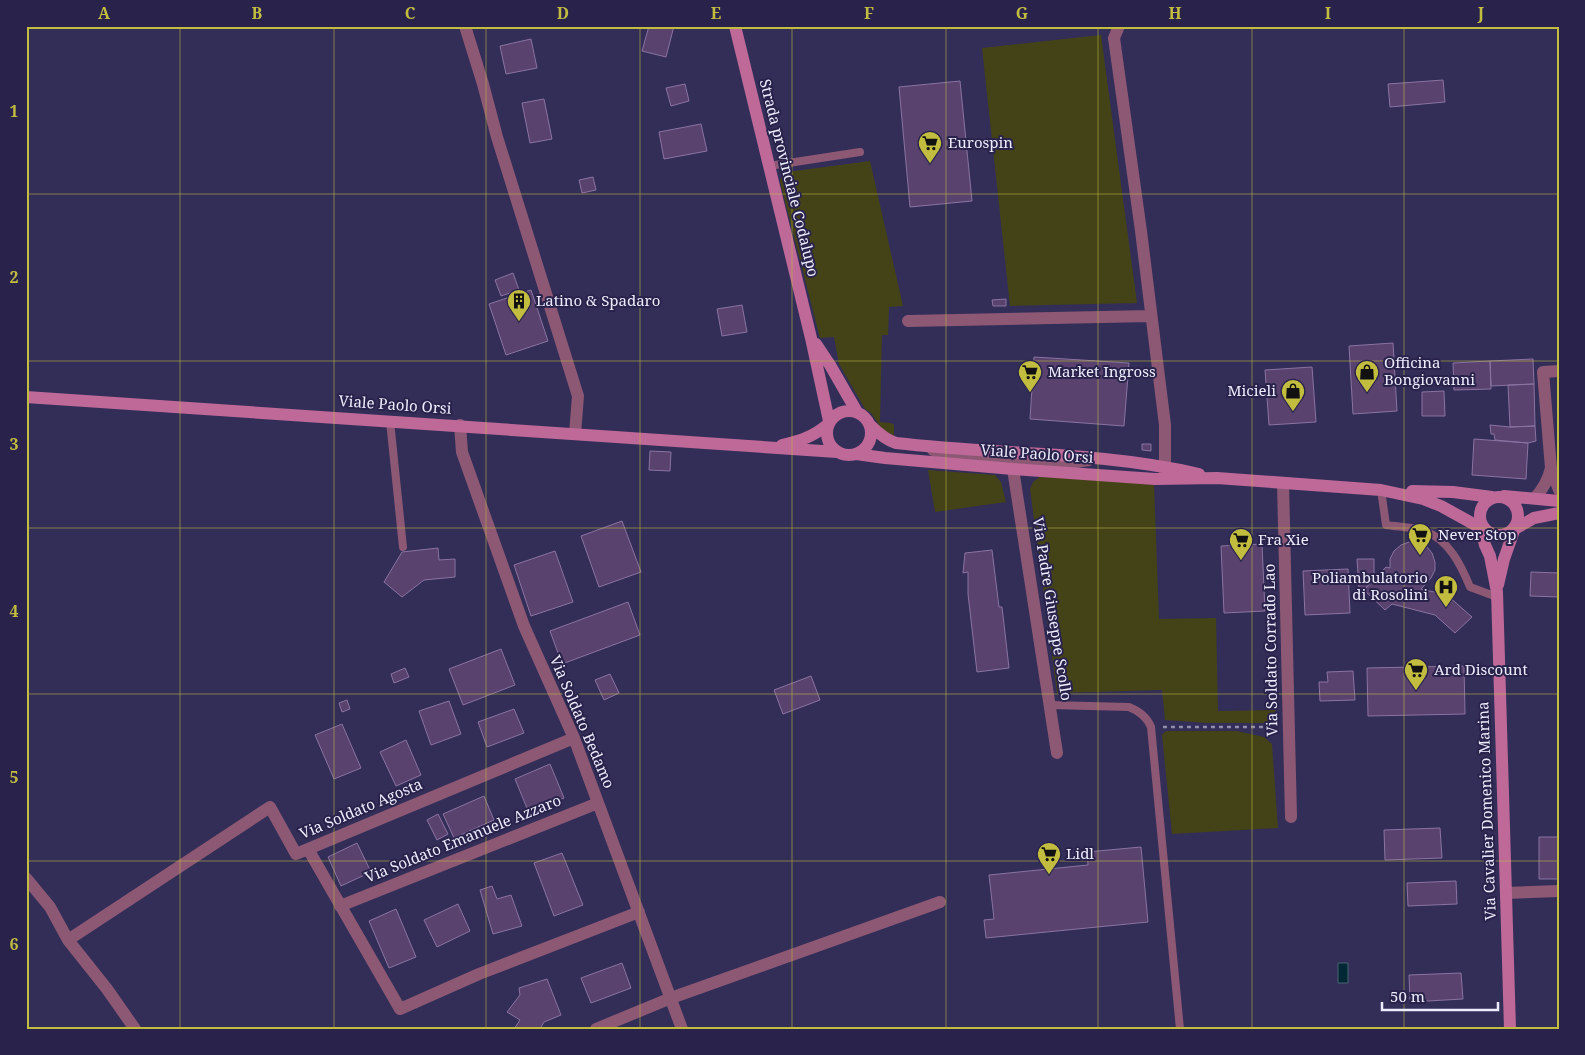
<svg xmlns="http://www.w3.org/2000/svg" width="1585" height="1055" viewBox="0 0 1585 1055" font-family="'Noto Serif',serif">
  <rect width="100%" height="100%" fill="#332e58"/>
  <path fill="#444318" d="M1101 35 1137 303 1010 306 982 48Z
    M870 161 903 306 889 307 888 335H882L880 422 891 423 894 425V436L882 429 871 413 865 409 839 364 834 337 820 338 780 182 781 178 787 172Z
    M928 470 995 475 1001 482 1006 502 935 512Z
    M1041 476 1154 484 1159 619 1216 618 1218 711 1276 710 1268 723H1208L1165 720 1162 690 1057 693 1030 489 1033 482Z
    M1166 731H1237L1264 737 1272 744 1278 828 1172 834 1162 735Z"/>
  <path fill="#022835" stroke="#486371" d="M1338 963H1348V983H1338Z"/>
  <path fill="#59436e" stroke="#8a73a1" d="M649 26H674L666 57 642 51Z
    M531 39 537 68 506 74 500 46Z
    M1443 80 1445 102 1390 107 1388 84Z
    M960 81 972 201 910 207 899 87Z
    M685 84 689 101 671 106 666 88Z
    M544 99 552 139 530 143 522 103Z
    M701 124 707 151 664 159 659 132Z
    M593 177 596 190 582 193 579 180Z
    M513 273 519 290 501 296 495 280Z
    M531 290 548 341 506 355 489 304Z
    M1006 299V306H993L992 300Z
    M742 305 747 332 722 336 717 309Z
    M1393 343 1397 411 1353 414 1349 346Z
    M1034 357 1129 363 1124 426 1030 419Z
    M1533 359 1534 384 1491 386 1490 361Z
    M1490 361 1491 389 1454 390 1453 363Z
    M1312 367 1316 422 1269 425 1265 370Z
    M1534 384 1535 426 1510 427 1508 385Z
    M1444 391 1445 416H1422V392Z
    M1490 425 1510 427 1535 426 1536 441 1528 443 1495 440 1494 434H1491Z
    M1474 439 1528 443 1526 479 1472 475Z
    M1142 444H1151V451L1142 450Z
    M650 451 671 452 670 471 649 470Z
    M622 521 641 572 599 587 581 536Z
    M1409 542 1418 543 1426 546 1432 553 1435 562V570L1431 578 1421 589 1447 595 1472 617 1455 633 1435 615 1392 604 1385 610 1364 590 1386 567 1390 568V559L1394 551 1401 545Z
    M1262 544 1265 611 1224 613 1221 546Z
    M438 548 439 560 455 559V577L424 580 402 597 384 582 402 552Z
    M992 550 999 607H1002L1009 668 977 672 968 594V572L963 573 965 553Z
    M555 551 573 602 531 616 514 565Z
    M1357 559H1374V579L1364 590 1359 589Z
    M1348 569 1350 613 1305 615 1303 571Z
    M1531 572 1559 573V597L1530 596Z
    M628 602 640 635 562 664 550 631Z
    M501 649 515 685 463 705 449 669Z
    M1464 666 1465 714 1368 716 1367 668Z
    M405 668 409 677 394 683 391 674Z
    M1353 671 1355 700 1320 701 1319 682H1328L1327 672Z
    M610 674 619 693 604 700 595 680Z
    M811 676 820 700 783 714 774 690Z
    M347 700 350 709 342 712 339 703Z
    M449 701 461 734 431 745 419 711Z
    M514 709 524 733 487 747 478 722Z
    M342 724 361 768 334 779 315 735Z
    M406 740 421 775 396 786 380 752Z
    M550 764 564 798 529 813 515 779Z
    M484 796 494 820 454 838 443 814Z
    M438 814 448 834 437 840 427 820Z
    M1440 828 1442 858 1385 860 1384 830Z
    M1539 837H1559V879H1539Z
    M357 843 371 872 341 886 328 857Z
    M1141 847 1148 922 986 938 984 920 994 919 989 875 1088 865 1087 852Z
    M562 853 583 905 554 916 534 863Z
    M1456 881 1457 904 1408 906 1407 883Z
    M492 886 497 899 511 895 522 926 493 934 480 890Z
    M458 904 470 931 437 947 424 920Z
    M396 909 416 957 389 968 369 921Z
    M622 963 631 988 591 1003 581 978Z
    M1461 973 1463 999 1410 1002 1409 975Z
    M547 979 561 1015 544 1022 540 1029H514L520 1020 507 1012 520 995 519 988Z"/>
  <g fill="none" stroke-linecap="round" stroke-linejoin="round">
    <path stroke="#8f8caa" stroke-width="2.5" stroke-dasharray="4 4" stroke-linecap="butt" d="M1163 727H1275"/>
    <path stroke="#8d5874" stroke-width="8" d="M769 166 860 152
      M390 421 403 547
      M1381 490 1386 525C1399 527 1413 527 1425 531 1449 540 1461 565 1470 587L1497 597
      M1050 705 1129 707C1139 711 1147 717 1151 727L1180 1029"/>
    <path stroke="#8d5874" stroke-width="12" d="M465 26 483 84 497 137 578 396 575 434
      M1119 26 1114 38 1141 231 1165 425V477
      M908 321 1150 316
      M1559 371 1543 372 1551 468 1559 490
      M460 425 462 452 524 626 574 738 682 1029
      M933 450 951 455 1004 461 1013 469
      M1013 469 1057 753
      M1013 469 1020 461 1028 460 1069 463 1089 460
      M1283 483 1291 817
      M1535 498C1543 489 1548 481 1551 468
      M308 849 400 1009 479 974 639 912
      M26 878 50 907 68 940 107 989 135 1029
      M1506 893 1559 891
      M340 906 598 803
      M68 940 270 807 296 854 574 738
      M596 1029 671 998 940 902"/>
    <path stroke="#be6998" stroke-width="12" d="M735 26 811 338 829 421
      M816 344 830 365 857 412
      M26 397 837 452
      M827 433a22 22 0 1 1 44 0a22 22 0 1 1-44 0Z
      M870 425C878 433 886 440 896 443 997 455 1100 451 1199 474
      M782 445C799 441 813 437 827 425
      M856 454 885 458 1013 469 1155 479 1217 478 1381 490 1423 499 1441 506 1488 532
      M1412 491 1453 492 1492 497
      M1504 496 1559 501
      M1480 516a19 19 0 1 1 38 0a19 19 0 1 1-38 0Z
      M1480 524 1485 545 1490 556 1497 592 1510 1029
      M1511 531 1534 518 1559 513
      M1498 585 1504 559 1516 525"/>
  </g>
  <path fill="none" stroke="#c2bd3f" stroke-width="1" stroke-opacity="0.55" d="M180 26V1029M334 26V1029M486 26V1029M640 26V1029M792 26V1029M946 26V1029M1098 26V1029M1252 26V1029M1404 26V1029M26 194H1559M26 361H1559M26 528H1559M26 694H1559M26 861H1559"/>
  <defs>
    <g id="supermarket-pin" transform="scale(1.25)"><path d="M0 17L-7.5 6A9.5 9.5 0 1 1 7.5 6Z" fill="#c2bd3f" stroke="#29234c"/><path d="M-6-5.5h2.5l.6 2H6L4.5 2H-2.5L-4.4-4H-6ZM-1.5 3.2a1.3 1.3 0 1 0 .1 0ZM3 3.2a1.3 1.3 0 1 0 .1 0Z" fill="#111"/></g>
    <g id="building-pin" transform="scale(1.25)"><path d="M0 17L-7.5 6A9.5 9.5 0 1 1 7.5 6Z" fill="#c2bd3f" stroke="#29234c"/><path d="M-4-6H4V6H1V3H-1V6H-4ZM-2.5-4.3h1.7v1.8h-1.7ZM.8-4.3h1.7v1.8H.8ZM-2.5-1h1.7V.8h-1.7ZM.8-1h1.7V.8H.8Z" fill="#111"/></g>
    <g id="shop-pin" transform="scale(1.25)"><path d="M0 17L-7.5 6A9.5 9.5 0 1 1 7.5 6Z" fill="#c2bd3f" stroke="#29234c"/><path d="M-5-2.5h2.3a2.7 3.5 0 0 1 5.4 0H5L5.5 6h-11ZM-1.5-2.5h3a1.5 2.3 0 0 0-3 0Z" fill="#111"/></g>
    <g id="hospital-pin" transform="scale(1.25)"><path d="M0 17L-7.5 6A9.5 9.5 0 1 1 7.5 6Z" fill="#c2bd3f" stroke="#29234c"/><path d="M-5-5h3v3.5h4V-5h3V5h-3V1.5h-4V5h-3Z" fill="#111"/></g>
  </defs>
  <g fill-rule="evenodd">
    <use href="#supermarket-pin" x="930" y="143"/>
    <use href="#building-pin" x="519" y="301"/>
    <use href="#supermarket-pin" x="1030" y="372"/>
    <use href="#shop-pin" x="1367" y="372"/>
    <use href="#shop-pin" x="1293" y="391"/>
    <use href="#supermarket-pin" x="1420" y="535"/>
    <use href="#supermarket-pin" x="1241" y="540"/>
    <use href="#hospital-pin" x="1446" y="587"/>
    <use href="#supermarket-pin" x="1416" y="670"/>
    <use href="#supermarket-pin" x="1049" y="854"/>
  </g>
  <g text-anchor="middle" stroke-width="4" stroke-linejoin="round" paint-order="stroke">
    <g font-size="15" fill="#edecfd" stroke="#29234c" text-anchor="start">
      <text x="948" y="148">Eurospin</text>
      <text x="536" y="306">Latino &amp; Spadaro</text>
      <text x="1384" y="368">Officina<tspan x="1384" dy="17">Bongiovanni</tspan></text>
      <text x="1048" y="377">Market Ingross</text>
      <text x="1276" y="396" text-anchor="end">Micieli</text>
      <text x="1438" y="540">Never Stop</text>
      <text x="1258" y="545">Fra Xie</text>
      <text x="1428" y="583" text-anchor="end">Poliambulatorio<tspan x="1428" dy="17">di Rosolini</tspan></text>
      <text x="1434" y="675">Ard Discount</text>
      <text x="1066" y="859">Lidl</text>
    </g>
    <g font-size="15" fill="#edecfd" stroke="#29234c">
      <text transform="translate(789 178) rotate(76)" y="5">Strada provinciale Codalupo</text>
      <text transform="translate(395 405) rotate(4)" y="5">Viale Paolo Orsi</text>
      <text transform="translate(1037 454) rotate(4)" y="5">Viale Paolo Orsi</text>
      <text transform="translate(1052 609) rotate(81)" y="5">Via Padre Giuseppe Scollo</text>
      <text transform="translate(1271 650) rotate(-91)" y="5">Via Soldato Corrado Lao</text>
      <text transform="translate(582 722) rotate(67)" y="5">Via Soldato Bedamo</text>
      <text transform="translate(361 809) rotate(-23)" y="5">Via Soldato Agosta</text>
      <text transform="translate(1487 811) rotate(-92)" y="5">Via Cavalier Domenico Marina</text>
      <text transform="translate(463 839) rotate(-22)" y="5">Via Soldato Emanuele Azzaro</text>
    </g>
  </g>
  <rect width="1585" height="1055" fill="none" stroke="#29234c" stroke-width="55"/>
  <path d="M1382 1002v8h116v-8" fill="none" stroke="#edecfd" stroke-width="2.5"/>
  <text x="1390" y="1002" font-size="15" fill="#edecfd" stroke="#29234c" stroke-width="4" paint-order="stroke">50 m</text>
  <rect x="28" y="28" width="1530" height="1000" fill="none" stroke="#c2bd3f" stroke-width="2"/>
  <g font-size="16" text-anchor="middle" font-weight="bold" fill="#c2bd3f">
    <text x="104" y="19">A</text>
    <text x="257" y="19">B</text>
    <text x="410" y="19">C</text>
    <text x="563" y="19">D</text>
    <text x="716" y="19">E</text>
    <text x="869" y="19">F</text>
    <text x="1022" y="19">G</text>
    <text x="1175" y="19">H</text>
    <text x="1328" y="19">I</text>
    <text x="1481" y="19">J</text>
    <text x="14" y="117">1</text>
    <text x="14" y="283">2</text>
    <text x="14" y="450">3</text>
    <text x="14" y="617">4</text>
    <text x="14" y="783">5</text>
    <text x="14" y="950">6</text>
  </g>
</svg>
